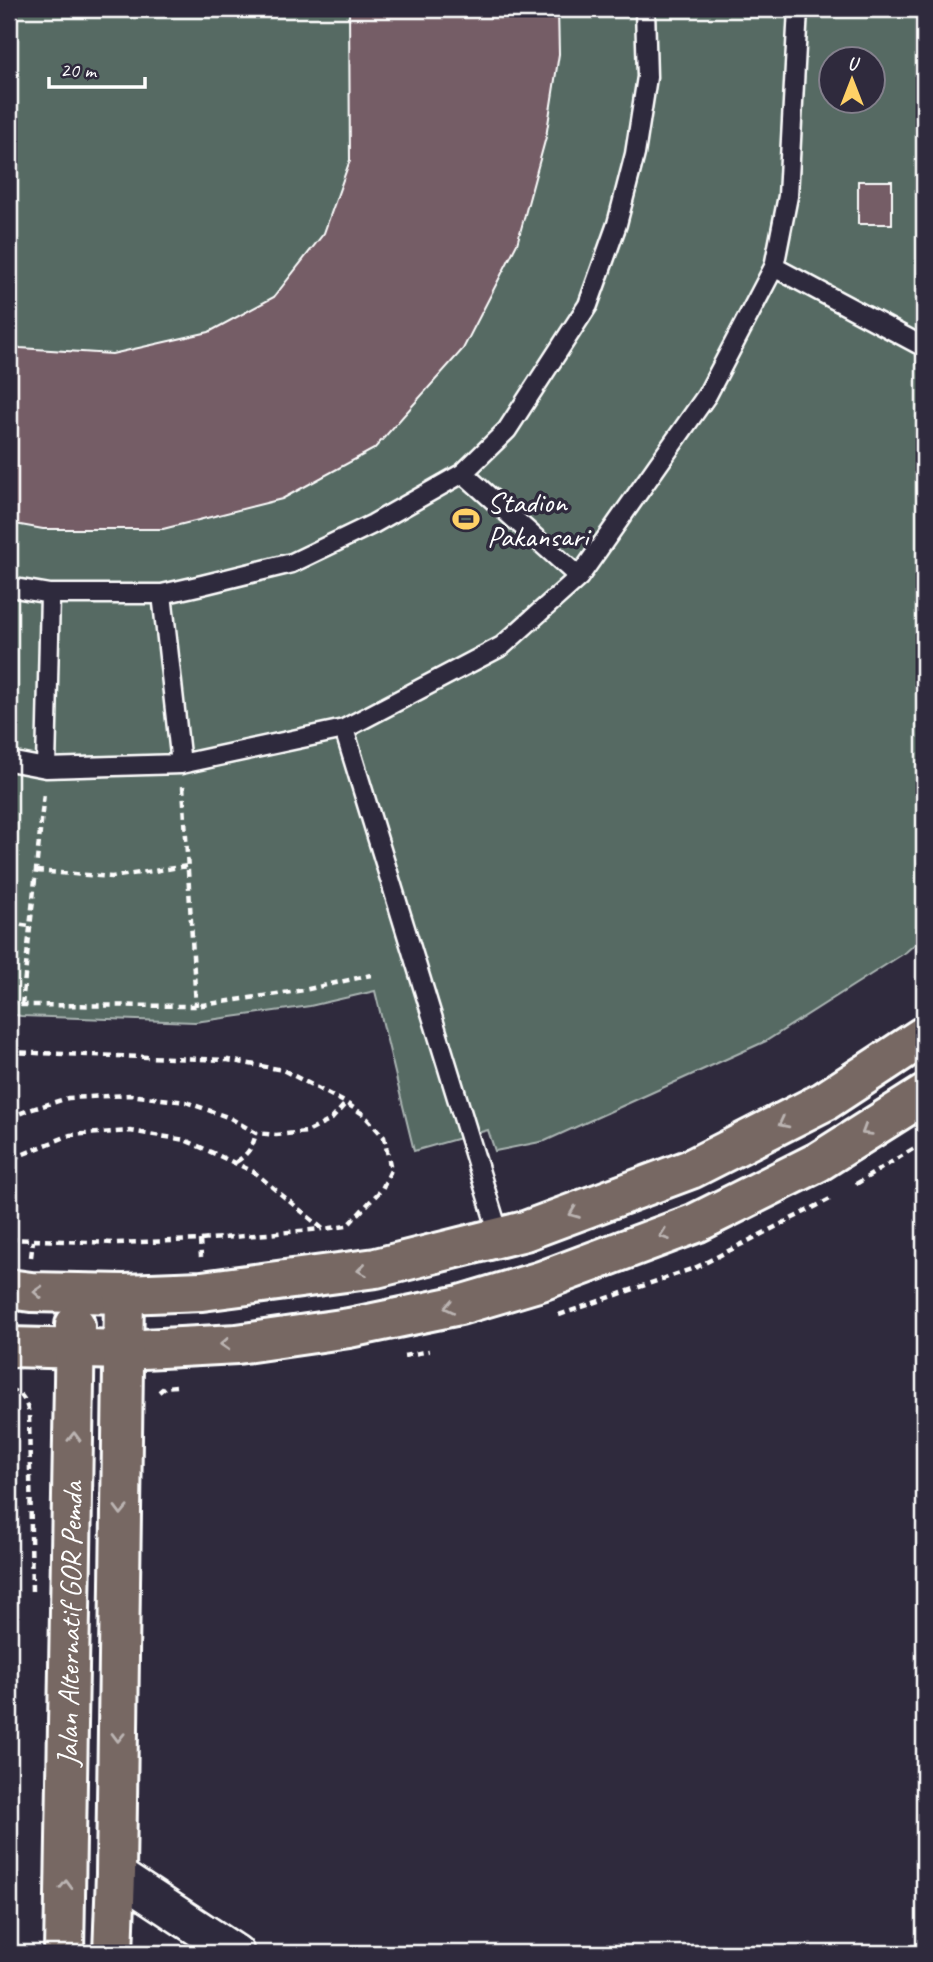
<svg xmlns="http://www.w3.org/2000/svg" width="933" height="1962" viewBox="0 0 933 1962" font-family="Caveat,sans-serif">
  <rect width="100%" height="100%" fill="#2f2a3d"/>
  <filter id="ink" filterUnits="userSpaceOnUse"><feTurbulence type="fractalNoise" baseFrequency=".0143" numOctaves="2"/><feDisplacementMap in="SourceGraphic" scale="14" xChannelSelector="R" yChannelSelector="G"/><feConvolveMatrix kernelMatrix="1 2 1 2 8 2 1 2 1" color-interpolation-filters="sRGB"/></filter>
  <g filter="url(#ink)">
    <path fill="#566a64" stroke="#aab4b2" stroke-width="2" fill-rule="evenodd" d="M9 9H924V936L906 952 766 1041 545 1141 495 1151 488 1130 414 1151 375 991 310 1006 195 1022 21 1016 9 1014ZM832 60H874V102H832Z"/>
    <path fill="#755d66" stroke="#fff" stroke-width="2" d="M349 9H558L559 54 546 137 517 244 463 349 374 449 282 499 163 529H43L9 523V343L20 348 112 354 209 332 274 297 324 233 350 160Z
      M858 181H892V224H858Z"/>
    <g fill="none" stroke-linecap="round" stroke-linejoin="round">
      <g stroke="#fff" stroke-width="23">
        <path id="lane" d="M774 267 924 347
          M463 473 579 577
          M9 587 50 594H162L202 585 292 563 373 524 463 473 507 430 588 305 617 224 635 154 647 77 645 9
          M162 594 181 764
          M344 729 500 1238
          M9 761 46 768 181 764 344 729 502 646 579 577 707 395 774 267 788 196 798 9
          M46 768 50 594"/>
      </g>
      <g stroke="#fff" stroke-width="40">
        <path id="street" d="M116 1874 236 1953"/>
      </g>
      <g stroke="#fff" stroke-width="44">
        <g id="primary">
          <path d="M9 1289 31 1292 124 1294 202 1291 376 1268 525 1231 691 1169 825 1101 924 1036"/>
          <path d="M9 1347 124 1350 237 1344 349 1328 460 1305 541 1281 696 1223 818 1162 924 1095"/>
          <path id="s1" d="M64 1953 75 1325"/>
          <path d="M113 1953 116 1874 124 1294"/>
        </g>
      </g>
      <path stroke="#fff" stroke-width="4.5" stroke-dasharray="7 5" stroke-linecap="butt" d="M183 786 196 1006
        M36 871 112 877 187 866
        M9 923 30 926
        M9 1002 22 1005 196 1006 304 990 371 975
        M22 1005 44 793
        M9 1052 228 1060 283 1070 346 1103 363 1114 384 1137 391 1170 382 1189 347 1226 323 1229 254 1172 185 1140 130 1131 70 1135 9 1160
        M9 1118 26 1111 68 1098 130 1095 186 1102 230 1118 256 1133 276 1135 307 1132 331 1120 346 1103
        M236 1162C248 1154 253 1147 256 1133
        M856 1184 924 1142
        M9 1239 115 1243 200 1240 322 1229
        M200 1240 201 1257
        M31 1257 33 1241
        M559 1315 697 1267 834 1197
        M404 1356 429 1351
        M9 1390C23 1392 26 1401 29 1413L32 1592
        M159 1392 165 1387 176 1386"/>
      <use href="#lane" stroke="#2f2a3d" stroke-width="18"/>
      <use href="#street" stroke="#2f2a3d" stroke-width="35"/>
      <use href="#primary" stroke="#776864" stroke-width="38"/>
    </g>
    <defs><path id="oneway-chevron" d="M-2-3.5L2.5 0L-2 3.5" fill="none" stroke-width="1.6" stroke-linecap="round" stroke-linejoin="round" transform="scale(1.75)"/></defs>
    <g stroke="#bbb4b2">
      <use href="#oneway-chevron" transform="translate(783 1123) rotate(153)"/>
      <use href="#oneway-chevron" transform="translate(866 1131) rotate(148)"/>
      <use href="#oneway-chevron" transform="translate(574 1213) rotate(159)"/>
      <use href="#oneway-chevron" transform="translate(664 1235) rotate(160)"/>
      <use href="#oneway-chevron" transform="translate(362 1270) rotate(172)"/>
      <use href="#oneway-chevron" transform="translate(38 1292) rotate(-177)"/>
      <use href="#oneway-chevron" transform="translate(449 1307) rotate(168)"/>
      <use href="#oneway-chevron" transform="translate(225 1344) rotate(177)"/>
      <use href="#oneway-chevron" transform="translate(74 1437) rotate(-89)"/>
      <use href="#oneway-chevron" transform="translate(121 1510) rotate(91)"/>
      <use href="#oneway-chevron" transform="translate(118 1737) rotate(91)"/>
      <use href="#oneway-chevron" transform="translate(66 1885) rotate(-89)"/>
    </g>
  </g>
  <defs>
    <g id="stadium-bare" transform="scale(2.1)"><path d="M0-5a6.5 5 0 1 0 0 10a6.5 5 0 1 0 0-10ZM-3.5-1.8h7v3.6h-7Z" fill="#ffd166" stroke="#2f2a3d" stroke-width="2.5" paint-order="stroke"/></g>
  </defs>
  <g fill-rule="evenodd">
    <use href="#stadium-bare" x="466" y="519"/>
  </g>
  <g text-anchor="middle" stroke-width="7" stroke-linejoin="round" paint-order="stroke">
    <g font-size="30" fill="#fff" stroke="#2f2a3d" text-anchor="start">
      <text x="487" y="512">Stadion<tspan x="487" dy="34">Pakansari</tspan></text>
    </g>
    <g font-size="30" fill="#fff" stroke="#2f2a3d">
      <text dy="10" stroke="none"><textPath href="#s1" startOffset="329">Jalan Alternatif GOR Pemda</textPath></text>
    </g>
  </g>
  <rect width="933" height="1962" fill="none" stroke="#2f2a3d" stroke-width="35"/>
  <rect x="18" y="18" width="898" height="1927" fill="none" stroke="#fff" stroke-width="2.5" filter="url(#ink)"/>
  <g transform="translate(852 80)"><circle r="33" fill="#2f2a3d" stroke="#827f8b" stroke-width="2"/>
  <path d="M0-5L12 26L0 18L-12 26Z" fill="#ffd166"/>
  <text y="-10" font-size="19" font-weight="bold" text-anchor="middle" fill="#ffffff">U</text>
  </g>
  <path d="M49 77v10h96v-10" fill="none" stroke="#ffffff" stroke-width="3.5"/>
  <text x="60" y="77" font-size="21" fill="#ffffff" stroke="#2f2a3d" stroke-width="5" paint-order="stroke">20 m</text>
</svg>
